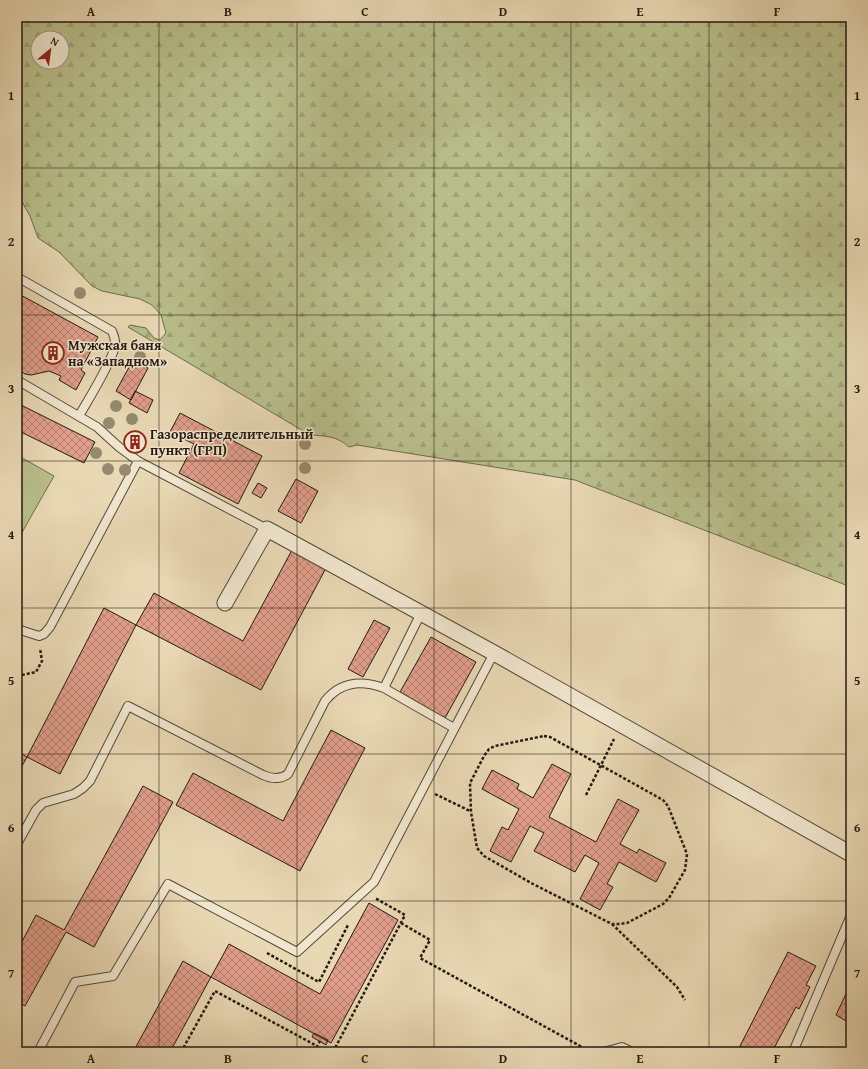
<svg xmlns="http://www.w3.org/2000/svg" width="868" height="1069" viewBox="0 0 868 1069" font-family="'Gentium Book Plus',serif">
  <defs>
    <pattern id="forest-firs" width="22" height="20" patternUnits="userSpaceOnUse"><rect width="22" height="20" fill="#b8be8b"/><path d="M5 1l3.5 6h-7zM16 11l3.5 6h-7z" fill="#9ea377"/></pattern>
    <pattern id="building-cross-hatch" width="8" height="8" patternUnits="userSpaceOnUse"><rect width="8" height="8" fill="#e19e8b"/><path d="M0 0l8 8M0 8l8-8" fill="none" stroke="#b68070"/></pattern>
  </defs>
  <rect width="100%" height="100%" fill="#e8d8b3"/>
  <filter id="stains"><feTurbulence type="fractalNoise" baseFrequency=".005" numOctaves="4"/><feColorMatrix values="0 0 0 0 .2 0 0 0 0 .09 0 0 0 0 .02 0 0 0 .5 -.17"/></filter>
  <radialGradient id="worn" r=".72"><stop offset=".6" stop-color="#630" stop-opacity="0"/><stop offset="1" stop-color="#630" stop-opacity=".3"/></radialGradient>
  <path fill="url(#forest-firs)" stroke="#6e6c4e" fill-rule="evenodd" d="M17 17H851V587L575 480 357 445 349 447C337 436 326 436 310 435L128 327 130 325 146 328 154 338 160 340 166 333 161 315 152 305 140 299 102 291 92 286 59 252 38 238 30 216 17 193ZM38 38H62V62H38Z"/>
  <path fill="#b8be8b" stroke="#6e6c4e" d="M17 455 54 476 20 536 17 535Z"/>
  <path fill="url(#building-cross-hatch)" stroke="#251911" d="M17 293 98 337 81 370 85 373 76 390 59 380 61 376 49 371 31 375 25 374 17 368Z
    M133 360 148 368 131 400 116 391Z
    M135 391 153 400 147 413 129 403Z
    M17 403 95 442 84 463 17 430Z
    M180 413 262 456 238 504 179 473 194 444 170 432Z
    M130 433 144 441 139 450 125 443Z
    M296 479 318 491 301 523 278 511Z
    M258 483 267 488 261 498 252 493Z
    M292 550 326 568 261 690 136 625 154 593 243 641Z
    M104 608 136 625 60 774 27 757Z
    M374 620 390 628 363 677 348 669Z
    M431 637 476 662 445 718 400 692Z
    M331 730 365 748 300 871 176 805 193 773 283 821Z
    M17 751 27 757 17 775Z
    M552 764 571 774 549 817 596 842 618 799 639 810 620 844 637 853 639 849 666 863 656 882 619 862 607 884 613 887 600 910 580 899 599 863 585 855 575 872 534 851 544 833 530 826 511 862 490 851 502 827 508 830 519 809 482 789 492 770 519 784 517 789 533 798Z
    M143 786 173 802 94 947 66 932 25 1006 17 1001V951L36 915 64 930Z
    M369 903 398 920 331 1043 211 977 229 944 320 994Z
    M788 952 816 966 806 985 810 987 799 1009 796 1007 772 1052H737Z
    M183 961 211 977 170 1052H133Z
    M851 983V1024L836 1015Z
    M314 1033 328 1040 326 1045 312 1037Z"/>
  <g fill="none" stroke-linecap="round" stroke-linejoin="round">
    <g stroke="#56493a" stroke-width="10">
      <path id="lane" d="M17 277 112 331C114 336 116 340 115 346 112 362 88 400 79 416
        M17 380 97 427 119 447 138 461
        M17 629 39 636 44 634 50 627 138 461 267 529
        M384 688 454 728
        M17 844 36 810 43 803 74 794 83 788 90 781 128 706 263 775C272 779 280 780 288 774L325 701C341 681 361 680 384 688L421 613
        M38 1052 75 982 113 976 168 884 297 952 374 882 494 653
        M603 1052 622 1047 632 1052
        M793 1052 851 915"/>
    </g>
    <g stroke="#56493a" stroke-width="17">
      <path id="street" d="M225 603 267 529 494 653 851 854"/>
    </g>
    <path stroke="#251911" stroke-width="2.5" stroke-dasharray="3 2" stroke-linecap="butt" d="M17 676 36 672 42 661 40 648
      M544 736 550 737 663 800 668 806 687 854 685 870 669 898 663 904 627 923 620 924H612L533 884 484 856 477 848 471 812 470 783 484 756 489 749 495 746Z
      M435 794 470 811
      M586 795 614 739
      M401 923 430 940 420 958 591 1052
      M612 924 677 987 685 1000
      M267 953 319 982 348 925
      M181 1052 215 991 317 1046
      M314 1052 320 1041
      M333 1052 405 915 375 898"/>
    <use href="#lane" stroke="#f0e6ce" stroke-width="8"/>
    <use href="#street" stroke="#f0e6ce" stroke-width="15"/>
  </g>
  <g fill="#958a6e">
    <circle cx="80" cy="293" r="6"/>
    <circle cx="140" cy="357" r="6"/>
    <circle cx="116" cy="406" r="6"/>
    <circle cx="132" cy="419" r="6"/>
    <circle cx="109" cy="423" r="6"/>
    <circle cx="305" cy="444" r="6"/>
    <circle cx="96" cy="453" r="6"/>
    <circle cx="305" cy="468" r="6"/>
    <circle cx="108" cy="469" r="6"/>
    <circle cx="125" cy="470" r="6"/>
  </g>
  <path fill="none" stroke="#251911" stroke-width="1" stroke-opacity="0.55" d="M159 17V1052M297 17V1052M434 17V1052M571 17V1052M709 17V1052M17 168H851M17 315H851M17 461H851M17 608H851M17 754H851M17 901H851"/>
  <defs>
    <g id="building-ring" transform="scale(1.15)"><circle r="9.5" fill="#f0e6ce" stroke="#8f2418" stroke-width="1.5"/><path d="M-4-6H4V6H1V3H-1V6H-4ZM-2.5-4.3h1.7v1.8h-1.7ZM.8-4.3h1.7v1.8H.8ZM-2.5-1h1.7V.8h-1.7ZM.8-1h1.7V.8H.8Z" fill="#8f2418"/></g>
  </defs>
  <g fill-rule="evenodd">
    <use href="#building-ring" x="53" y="353"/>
    <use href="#building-ring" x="135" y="442"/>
  </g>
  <g text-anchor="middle" stroke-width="3" stroke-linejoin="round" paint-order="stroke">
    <g font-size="14" font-weight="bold" fill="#251911" stroke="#f0e6ce" text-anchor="start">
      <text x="68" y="350">Мужская баня<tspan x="68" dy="16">на «Западном»</tspan></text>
      <text x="150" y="439">Газораспределительный<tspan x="150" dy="16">пункт (ГРП)</tspan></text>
    </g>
  </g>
  <rect width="868" height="1069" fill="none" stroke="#e8d8b3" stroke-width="44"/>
  <g transform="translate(50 50) rotate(29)"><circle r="19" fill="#f0e6ce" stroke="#9f9482"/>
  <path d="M0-3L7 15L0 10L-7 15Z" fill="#8f2418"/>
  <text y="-6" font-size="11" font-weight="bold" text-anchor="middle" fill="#251911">N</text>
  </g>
  <rect x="22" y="22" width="824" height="1025" fill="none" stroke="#251911" stroke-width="1.5"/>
  <g font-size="13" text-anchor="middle" font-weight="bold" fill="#251911">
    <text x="91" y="16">A</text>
    <text x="228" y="16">B</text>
    <text x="365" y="16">C</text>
    <text x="503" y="16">D</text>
    <text x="640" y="16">E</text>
    <text x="777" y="16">F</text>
    <text x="11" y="100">1</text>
    <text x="857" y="100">1</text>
    <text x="11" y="246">2</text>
    <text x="857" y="246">2</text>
    <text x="11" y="393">3</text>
    <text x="857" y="393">3</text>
    <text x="11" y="539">4</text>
    <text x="857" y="539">4</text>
    <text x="11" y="685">5</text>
    <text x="857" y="685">5</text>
    <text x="11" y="832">6</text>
    <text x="857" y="832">6</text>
    <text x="11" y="978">7</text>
    <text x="857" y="978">7</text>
    <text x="91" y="1063">A</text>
    <text x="228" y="1063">B</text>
    <text x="365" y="1063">C</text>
    <text x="503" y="1063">D</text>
    <text x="640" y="1063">E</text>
    <text x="777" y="1063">F</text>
  </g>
  <rect width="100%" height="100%" filter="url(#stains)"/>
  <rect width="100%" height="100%" fill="url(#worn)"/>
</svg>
